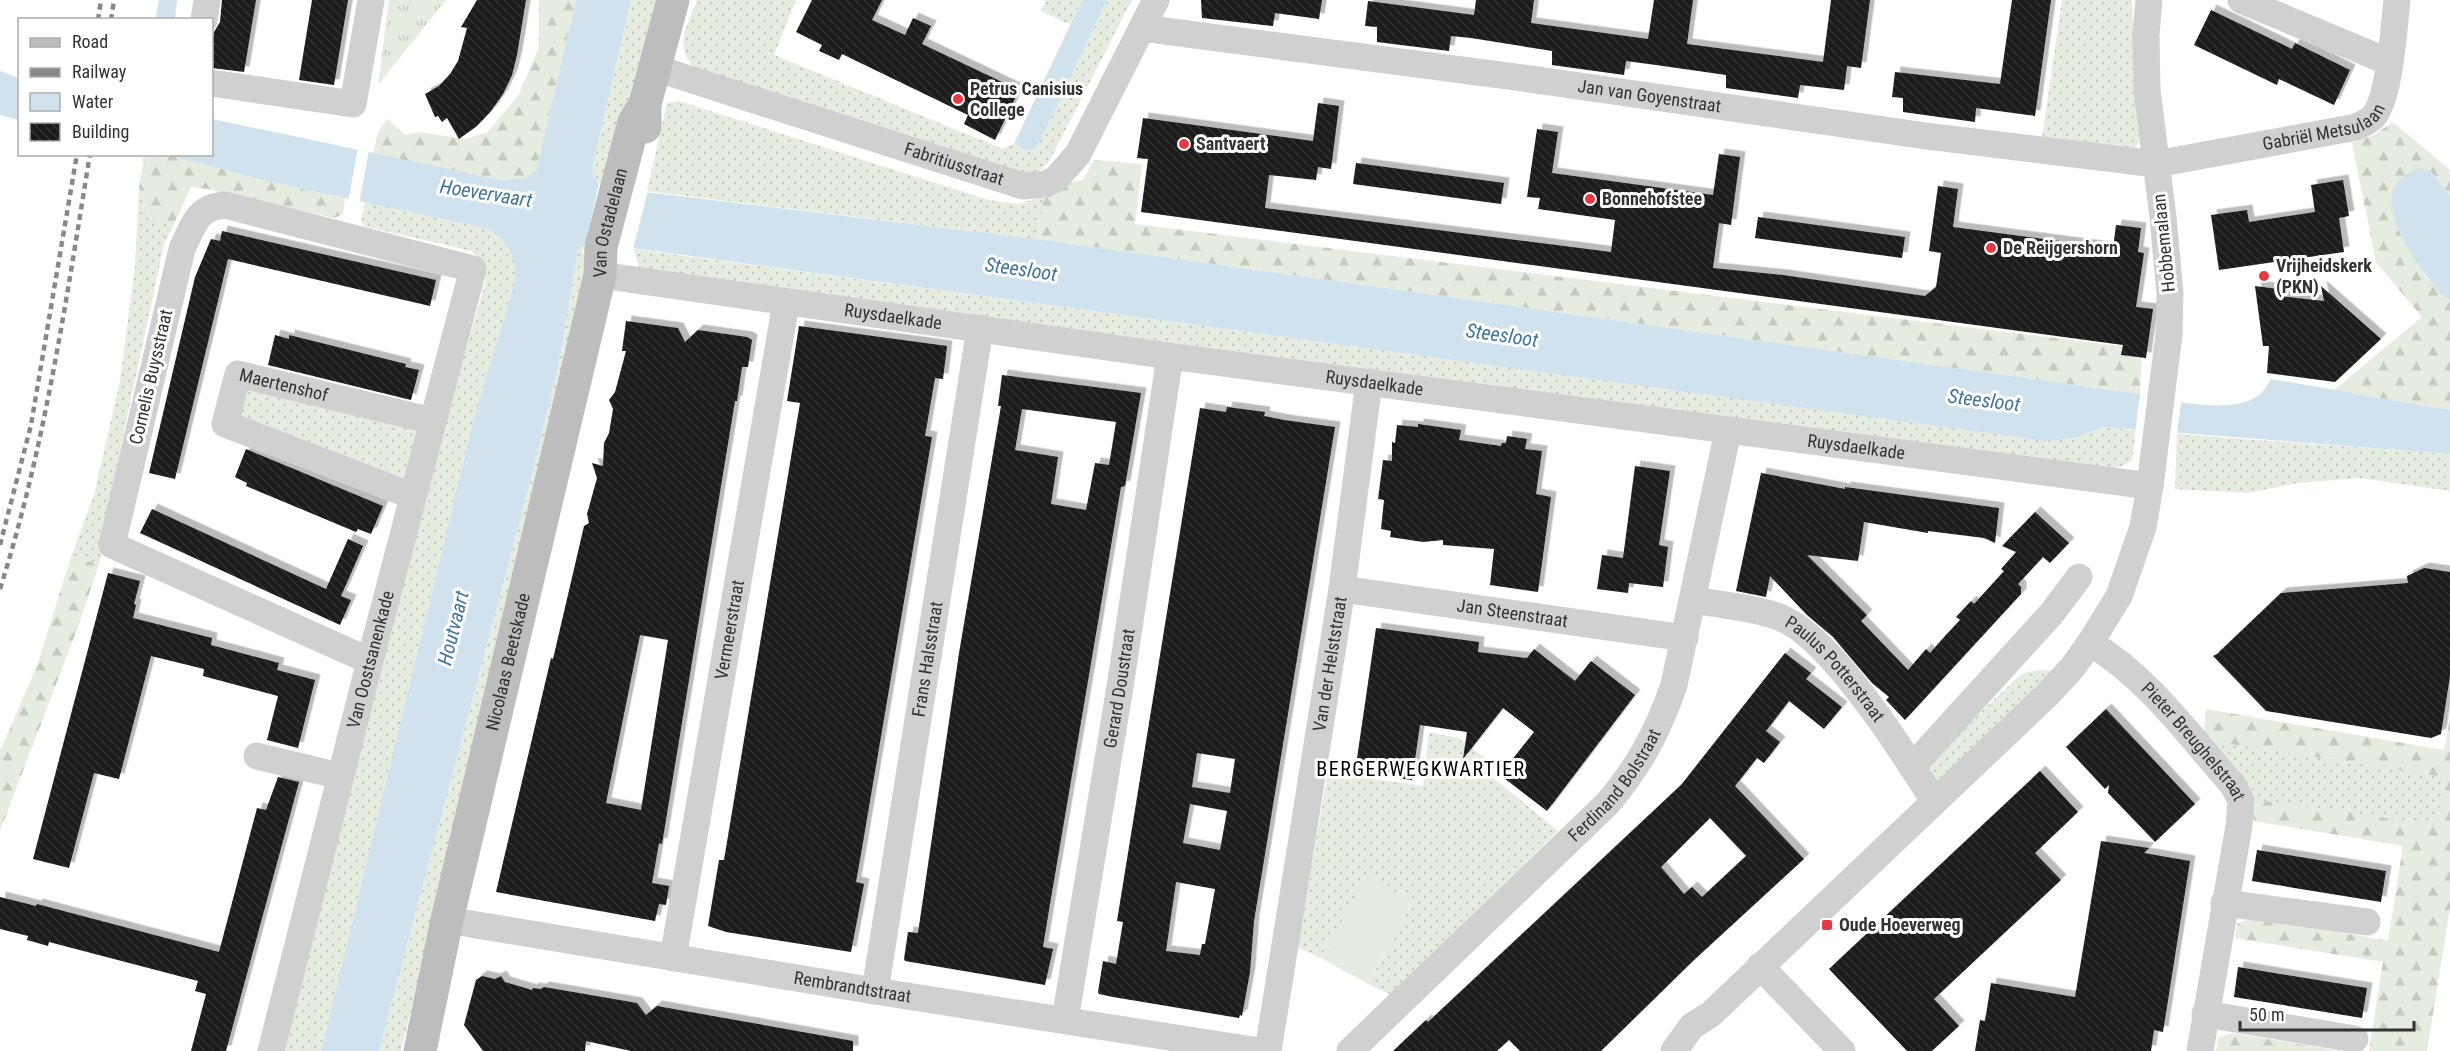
<svg xmlns="http://www.w3.org/2000/svg" width="2450" height="1051" viewBox="0 0 2450 1051" font-family="'Roboto Condensed',sans-serif">
  <defs>
    <pattern id="grass-dots" width="8" height="8" patternUnits="userSpaceOnUse" patternTransform="scale(1.5)"><rect width="8" height="8" fill="#e6ecdf"/><path d="M2 2h.1M6 6h.1" fill="none" stroke="#c6cbc0" stroke-width="1.8" stroke-linecap="round"/></pattern>
    <pattern id="forest-firs" width="22" height="20" patternUnits="userSpaceOnUse" patternTransform="scale(1.5)"><rect width="22" height="20" fill="#e6ecdf"/><path d="M5 1l3.5 6h-7zM16 11l3.5 6h-7z" fill="#c6cbc0"/></pattern>
    <pattern id="park-tufts" width="24" height="20" patternUnits="userSpaceOnUse" patternTransform="scale(1.5)"><rect width="24" height="20" fill="#e6ecdf"/><path d="M3 7l-1-3M5 7V3M7 7l1-3M15 17l-1-3M17 17v-4M19 17l1-3" fill="none" stroke="#c6cbc0"/></pattern>
    <pattern id="building-back-hatch" width="6" height="6" patternUnits="userSpaceOnUse" patternTransform="scale(1.5)"><rect width="6" height="6" fill="#1a1a1a"/><path d="M-1 5l2 2M0 0l6 6M5-1l2 2" fill="none" stroke="#333"/></pattern>
    <filter id="shadow"><feDropShadow dx="5.5" dy="-5.5" stdDeviation="0" flood-color="#0004"/></filter>
  </defs>
  <rect width="100%" height="100%" fill="#fff"/>
  <path fill="url(#grass-dots)" d="M631 0H665L608 185 599 184 593 176 592 169Z
    M697 0H796L774 55 1003 149 1014 144 1026 151 1036 149 1107 0H1132L1050 160 1042 169 1025 178 696 71C673 42 686 32 697 0Z
    M1046 0H1082L1070 24 1041 11Z
    M2062 0H2132L2135 88 2143 135 2136 147 2129 149 2042 138Z
    M679 101 989 200 1018 204 1044 197 1036 239 647 191 667 103Z
    M139 189 150 218 173 226 164 244 103 530 104 544 99 564 71 557 94 495 120 381 135 266Z
    M365 202 485 228C506 240 517 255 515 280L474 417 321 1051H283L447 415 485 284C486 265 486 263 471 251L364 226 361 220Z
    M584 245 583 254 590 256 571 360 401 1051H379L534 467 560 358 578 248Z
    M634 249 2047 440 2074 438 2104 427 2136 430 2132 460 2124 465 2108 470 1365 368 640 273Z
    M245 385 419 428 405 478 237 416Z
    M2177 434 2450 454V491L2360 478 2298 483 2247 493 2175 489Z
    M2038 670 2053 671 1936 783 1926 766 1931 759 2015 680 2024 673Z
    M1429 732 1458 738 1496 766 1490 775 1558 831 1392 995 1368 984 1413 902 1367 877 1321 958 1297 947 1328 772 1423 786Z
    M2211 741 2444 776 2437 826 2250 799Z"/>
  <path fill="url(#forest-firs)" d="M539 0H576L536 170 528 178 501 180 373 154 378 132 387 119 405 135 420 132 465 139 488 132 519 94 539 47Z
    M2393 122 2450 170V195L2431 172 2423 272 2442 295 2450 300V410L2334 390 2422 317 2376 262 2352 143 2374 135Z
    M168 154 266 181 345 198 343 214 334 218 207 189 191 187 173 226 150 218 139 189 144 155Z
    M1094 160 1142 164 1135 224 2142 349 2140 394 1036 239 1044 197 1063 184 1083 180Z
    M71 557 99 564 78 627 0 831V751L37 666Z
    M2206 709 2444 750 2450 718V907L2427 1051H2369L2383 962 2235 938 2237 924 2255 917 2388 941 2403 846 2254 821 2250 799 2437 825 2444 777 2211 741 2204 733Z
    M2231 1033 2342 1051H2216L2218 1038Z"/>
  <path fill="url(#park-tufts)" d="M389 0H446L378 85Z"/>
  <path fill="#e6ecdf" d="M1367 876 1413 902 1368 984 1321 958Z"/>
  <path fill="#cfe2ee" d="M159 0H177L175 19H155Z
    M576 0H631L592 169 593 176 599 184 645 192 1036 239 2140 394C2169 401 2230 414 2256 397 2263 393 2267 386 2271 379L2450 410V454L2104 427 2074 438 2047 441 632 248 584 245 578 249 560 358 534 467 379 1051H321L474 417 515 280C517 255 506 240 485 228L266 181 168 155 212 154V119L501 180 527 178 536 170Z
    M1082 0H1107L1069 80 1072 82 1069 81 1036 149 1026 151 1014 144Z
    M0 71 19 78V120L0 115Z
    M2420 168 2431 172 2450 195V300L2442 295C2418 266 2355 189 2420 168Z"/>
  <path fill="#fff" d="M358 148 369 150 359 204 348 202Z
    M599 183 648 191 633 249 585 246Z
    M2140 394 2181 402 2177 435 2135 433Z"/>
  <path fill="url(#building-back-hatch)" fill-rule="evenodd" filter="url(#shadow)" d="M222 0H256L244 72 212 68V45L214 32 220 22Z
    M312 0H348L334 85 299 80Z
    M477 0H526L517 55 512 75 503 94 491 111 477 126 459 139 447 118 442 122 438 116 435 117 425 94 439 86 450 74 458 61 467 28 461 27Z
    M812 0H882L872 20 905 35 913 18 931 26 922 44 1019 90 995 140 964 124 968 115 842 54 839 60 819 51 822 45 796 32Z
    M1201 0H1322L1319 19 1275 13 1273 26 1202 18Z
    M1476 0H1534L1531 23 1648 39 1654 0H1693L1687 44 1823 62 1831 0H1870L1861 68 1847 66 1844 90 1800 85 1798 98 1726 88V75L1656 65 1626 61 1624 75 1552 65V51L1471 38 1451 36 1449 51 1377 42V27L1365 26 1368 1 1474 15Z
    M2012 0H2051L2035 116 1976 108 1975 122 1903 112V98L1892 97 1895 72 2000 84Z
    M2211 10 2292 49 2295 43 2350 70 2334 105 2279 79 2277 85 2194 45Z
    M1318 103 1339 106 1331 169 1318 167 1316 180 1269 175 1265 208 1611 252 1615 220 1538 209 1540 198 1527 197 1537 129 1558 132 1552 173 1713 195 1719 154 1740 157 1731 225 1719 223 1713 268 1783 275 1925 296 1936 287 1941 253 1929 251 1938 186 1958 189 1953 227 2113 248 2116 225 2141 228 2138 252 2144 253 2136 307 2153 309 2146 358 2121 355 2123 345 1141 212 1148 159 1137 158 1143 118 1313 141Z
    M1356 163 1504 183 1501 204 1353 184Z
    M2343 180 2349 216 2339 218 2344 252 2219 270 2211 215 2247 210 2249 222 2315 212 2311 185Z
    M1758 217 1905 237 1902 258 1755 238Z
    M222 231 436 280 430 306 228 259 175 479 149 473 195 277 211 239 220 241Z
    M2255 286 2278 289V296L2324 301 2321 286 2381 339 2335 382 2267 373 2269 346H2263Z
    M626 321 678 328 685 342 698 330 747 337 752 340 748 367H742L737 401H735L662 844 659 843 652 883 669 886 666 905 659 904 655 921 496 892 551 658 553 659 584 526 589 523 587 514 597 478 592 463 603 466 604 443 609 433 613 409 609 400 615 392 626 351H622ZM640 635 668 640 641 810 606 803Z
    M799 326 947 346 943 379 935 378 925 436 932 437 862 848 856 882 864 884 851 952 726 932 708 926 719 860H724L800 403 787 401Z
    M275 335 289 339V335L406 364 405 367 419 370 411 400 268 365Z
    M1002 375 1141 393 1125 486 1121 487 1049 910 1043 947 1053 949 1045 985 905 961 904 959 908 932 918 933 959 653 1001 406H998ZM1022 409 1116 422 1109 465 1095 463 1086 510 1051 504 1058 457 1015 450Z
    M1227 407 1265 412 1264 416 1284 420 1335 427 1254 921 1250 972 1242 1016 1240 1015 1239 1018 1113 997 1099 994 1098 992 1103 961 1116 964 1123 922 1117 921 1200 408 1226 412ZM1197 753 1235 759 1230 793 1192 787ZM1190 804 1227 811 1220 850 1183 843ZM1176 882 1215 889 1205 944H1202L1200 955 1166 951Z
    M1418 424 1461 430 1459 440 1501 446 1502 443H1506L1507 436 1527 439 1525 449 1542 451 1536 494 1551 497 1538 592 1490 585 1494 549 1443 545V540L1423 542 1390 537 1391 531 1381 529 1384 500 1378 499 1383 460 1392 461V442L1395 443 1397 425 1418 427Z
    M246 449 383 506 371 534 358 529 356 532 246 486 247 483 235 477Z
    M1635 466 1670 471 1659 545 1668 547 1663 587 1629 583 1628 593 1597 589 1602 555 1623 558Z
    M1761 473 1845 489V487L1999 508 1995 543 1984 538 1928 531V533L1864 522 1858 561 1807 555 1867 615 1861 621 1908 670 1926 649 1930 653 1945 636 1960 620 1956 617 1971 601 1974 604 2004 571 2001 569 2016 552 2002 546 2035 512 2069 543 2050 563 2043 557 2018 584 2021 587V594L1905 720 1886 700 1889 697 1872 683 1833 637 1807 615 1770 576 1766 597 1736 591Z
    M152 509 326 589 348 539 363 546 341 596 351 600 340 625 140 533Z
    M2424 568 2450 572V676L2441 734 2431 738 2266 711 2213 656 2217 654 2281 593 2408 583 2407 576Z
    M108 573 140 581 134 604 136 605 133 618 212 638 211 645 279 663 277 670 315 680 298 748 267 740 278 696 203 676 204 669 151 656 119 779 94 773 69 868 33 859Z
    M1376 628 1479 642 1478 652 1527 658 1534 649 1575 681 1591 661 1635 695 1547 811 1500 775 1534 732 1503 708 1463 759 1467 732 1420 725 1412 780 1355 772Z
    M1785 653 1811 673 1806 679 1842 707 1824 729 1789 701 1766 731 1780 742 1764 763 1757 758 1735 786 1804 859 1693 961 1601 1051H1520L1509 1040 1497 1051H1393L1426 1020 1428 1022 1681 785ZM1710 818 1746 856 1702 897 1692 887 1684 894 1661 867Z
    M2106 709 2195 804 2155 842 2108 793 2109 785 2105 789 2066 747Z
    M2040 771 2078 812 2035 853 2061 880 1934 999 1959 1026 1932 1051H1907L1829 969Z
    M278 777 299 782 226 1051H191L206 994 195 991 198 981 49 942 48 946 27 940 28 936 0 929V897L36 906 37 904 219 952 257 808 266 810Z
    M2101 841 2149 848 2144 853 2190 861 2163 1032 2154 1030 2151 1051H1975L1980 1020 1985 1021 1991 983 2075 997Z
    M2257 850 2386 871 2381 902 2252 881Z
    M2238 967 2367 988 2362 1018 2234 997Z
    M482 976 495 979 501 976 505 982 532 990 533 988 541 989 544 987 637 1003 646 1015 657 1006 853 1041V1051H631L586 1041 585 1051H483L464 1025 476 980Z"/>
  <g fill="none" stroke-linecap="round" stroke-linejoin="round">
    <g stroke="#d0d0d0" stroke-width="27">
      <path d="M2241 0 2389 62"/>
      <path d="M204 20 207 0"/>
      <path id="s1" d="M1142 28 1530 79 1926 136 2156 164 2357 127C2362 124 2369 121 2373 117 2390 99 2394 26 2397 0"/>
      <path id="s2" d="M655 68 1023 186 1046 184 1056 179 1078 154 1156 0"/>
      <path d="M212 83 353 104 371 0"/>
      <path id="s3" d="M600 275 1170 356 2150 486"/>
      <path id="s4" d="M413 496 225 424 238 374 433 421"/>
      <path id="s5" d="M1342 589 1685 638"/>
      <path id="s6" d="M1693 600C1721 605 1752 607 1779 617 1831 637 1904 753 1934 801"/>
      <path id="s7" d="M2090 643C2148 677 2189 736 2233 785L2241 801 2239 826 2200 1051"/>
      <path d="M257 756 340 776"/>
      <path d="M1912 767 2052 613 2079 577"/>
      <path d="M2224 903 2367 922"/>
      <path id="s8" d="M447 920 875 991 1259 1051"/>
      <path id="s9" d="M673 958 786 303"/>
      <path d="M1760 966 1842 1051"/>
      <path id="s10" d="M875 991 980 328"/>
      <path d="M2205 1014 2355 1039"/>
      <path id="s11" d="M1065 1020 1120 687 1170 356"/>
      <path id="s12" d="M271 1051 370 661 473 269 225 205C196 207 193 227 182 249L112 545 370 661"/>
      <path id="s13" d="M1268 1051 1342 589 1369 382"/>
      <path id="s14" d="M1350 1051 1607 804C1639 767 1658 731 1674 685L1728 431"/>
      <path d="M1674 1051 1692 1026 1711 1014 2048 694 2072 668 2090 643 2119 596 2143 527 2150 486 2169 334 2170 294 2163 217 2147 90 2146 34 2149 0"/>
    </g>
    <g stroke="#bdbdbd" stroke-width="33">
      <path d="M645 127V104L673 0"/>
      <path id="s15" d="M420 1051 447 920 600 275 601 247 634 122 645 104"/>
    </g>
    <path stroke="#888" stroke-width="4.5" stroke-dasharray="6 4.5" stroke-linecap="butt" d="M98 20 101 0
      M111 20 114 0
      M0 545 31 425 77 154
      M0 589C45 447 66 301 90 154"/>
  </g>
  <g fill="#e63946" stroke="#fff" stroke-width="2">
    <circle cx="958" cy="99" r="6"/>
    <circle cx="1184" cy="144" r="6"/>
    <circle cx="1590" cy="199" r="6"/>
    <circle cx="1991" cy="248" r="6"/>
    <circle cx="2264" cy="276" r="6"/>
    <rect x="1821" y="919" width="12" height="12" rx="3"/>
  </g>
  <g text-anchor="middle" stroke-width="6" stroke-linejoin="round" paint-order="stroke">
    <g font-size="18" font-weight="bold" fill="#333" stroke="#fff" text-anchor="start">
      <text x="970" y="95">Petrus Canisius<tspan x="970" dy="21">College</tspan></text>
      <text x="1196" y="150">Santvaert</text>
      <text x="1602" y="205">Bonnehofstee</text>
      <text x="2003" y="254">De Reijgershorn</text>
      <text x="2276" y="272">Vrijheidskerk<tspan x="2276" dy="21">(PKN)</tspan></text>
      <text x="1839" y="931">Oude Hoeverweg</text>
    </g>
    <g font-size="18" fill="#333" stroke="#fff">
      <text dy="6" stroke="none"><textPath href="#s1" startOffset="512">Jan van Goyenstraat</textPath></text>
      <text dy="6" stroke="none"><textPath href="#s1" startOffset="1196">Gabriël Metsulaan</textPath></text>
      <text dy="6" stroke="none"><textPath href="#s2" startOffset="314">Fabritiusstraat</textPath></text>
      <text dy="6" stroke="none"><textPath href="#s15" startOffset="850">Van Ostadelaan</textPath></text>
      <text transform="translate(2164 243) rotate(-96)" y="6">Hobbemalaan</text>
      <text dy="6" stroke="none"><textPath href="#s3" startOffset="296">Ruysdaelkade</textPath></text>
      <text transform="translate(151 377) rotate(-77)" y="6">Cornelis Buysstraat</text>
      <text dy="6" stroke="none"><textPath href="#s3" startOffset="782">Ruysdaelkade</textPath></text>
      <text dy="6" stroke="none"><textPath href="#s4" startOffset="300">Maertenshof</textPath></text>
      <text dy="6" stroke="none"><textPath href="#s3" startOffset="1268">Ruysdaelkade</textPath></text>
      <text dy="6" stroke="none"><textPath href="#s5" startOffset="172">Jan Steenstraat</textPath></text>
      <text dy="6" stroke="none"><textPath href="#s9" startOffset="333">Vermeerstraat</textPath></text>
      <text dy="6" stroke="none"><textPath href="#s10" startOffset="336">Frans Halsstraat</textPath></text>
      <text dy="6" stroke="none"><textPath href="#s12" startOffset="404">Van Oostsanenkade</textPath></text>
      <text dy="6" stroke="none"><textPath href="#s15" startOffset="399">Nicolaas Beetskade</textPath></text>
      <text dy="6" stroke="none"><textPath href="#s13" startOffset="392">Van der Helststraat</textPath></text>
      <text dy="6" stroke="none"><textPath href="#s6" startOffset="165">Paulus Potterstraat</textPath></text>
      <text dy="6" stroke="none"><textPath href="#s11" startOffset="336">Gerard Doustraat</textPath></text>
      <text dy="6" stroke="none"><textPath href="#s7" startOffset="144">Pieter Breughelstraat</textPath></text>
      <text dy="6" stroke="none"><textPath href="#s14" startOffset="376">Ferdinand Bolstraat</textPath></text>
      <text dy="6" stroke="none"><textPath href="#s8" startOffset="411">Rembrandtstraat</textPath></text>
    </g>
    <g font-size="20" font-style="italic" fill="#3f7597" stroke="#fff">
      <text transform="translate(486 193) rotate(9)" y="7">Hoevervaart</text>
      <text transform="translate(1021 269) rotate(8)" y="7">Steesloot</text>
      <text transform="translate(1502 335) rotate(8)" y="7">Steesloot</text>
      <text transform="translate(1984 400) rotate(7)" y="7">Steesloot</text>
      <text transform="translate(453 628) rotate(-76)" y="7">Houtvaart</text>
    </g>
    <g font-size="20" letter-spacing="1.5" fill="#000" stroke="#fff">
      <text x="1421" y="776">BERGERWEGKWARTIER</text>
    </g>
  </g>
  <rect x="18" y="18" width="195" height="138" fill="#ffffff" stroke="#adadad" stroke-width="1.5"/>
  <rect x="30" y="38" width="30" height="9" fill="#bdbdbd" stroke="#adadad" stroke-width="1.5"/>
  <text x="72" y="48" font-size="18" fill="#333333">Road</text>
  <rect x="30" y="68" width="30" height="9" fill="#888888" stroke="#adadad" stroke-width="1.5"/>
  <text x="72" y="78" font-size="18" fill="#333333">Railway</text>
  <rect x="30" y="93" width="30" height="18" fill="#cfe2ee" stroke="#adadad" stroke-width="1.5"/>
  <text x="72" y="108" font-size="18" fill="#333333">Water</text>
  <rect x="30" y="123" width="30" height="18" fill="url(#building-back-hatch)" stroke="#adadad" stroke-width="1.5"/>
  <text x="72" y="138" font-size="18" fill="#333333">Building</text>
  <path d="M2240 1021v9h174v-9" fill="none" stroke="#333333" stroke-width="3"/>
  <text x="2249" y="1021" font-size="18" fill="#333333" stroke="#ffffff" stroke-width="4.5" paint-order="stroke">50 m</text>
</svg>
